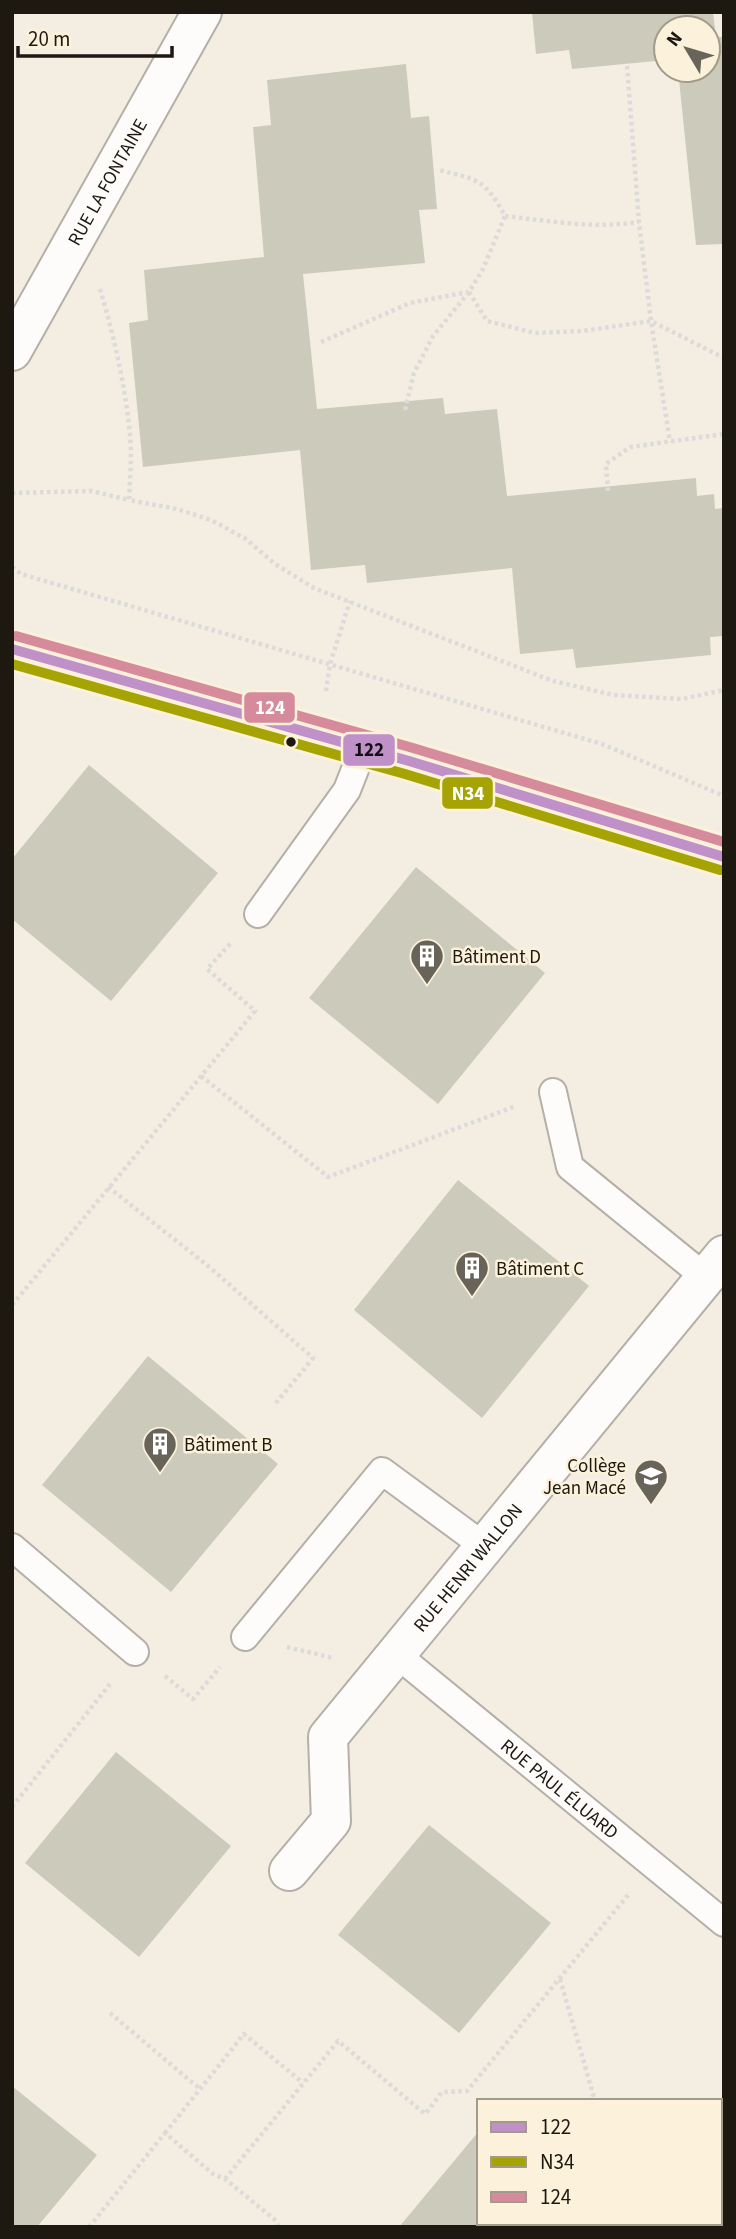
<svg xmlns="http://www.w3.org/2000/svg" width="736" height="2239" viewBox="0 0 736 2239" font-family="'Source Sans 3',sans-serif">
  <rect width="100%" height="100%" fill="#f4eee2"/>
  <path fill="#cccabb" d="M532 12H713L716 37H724V244L696 245 678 70H708V28H666V60L572 69 569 50 536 54Z
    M406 64 411 118 429 116 437 209 419 210 425 263 303 274 317 409 443 398 445 414 497 409 507 496 696 478 697 496 714 494 715 509 724 508V636L710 637 711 655 576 668 573 649 520 654 512 568 367 583 365 565 311 570 300 450 143 467 129 323 148 320 144 270 264 257 253 127 271 125 267 80Z
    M89 765 218 873 111 1001 12 919V859Z
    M416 867 545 973 438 1104 309 998Z
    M458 1180 589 1286 482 1418 354 1310Z
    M148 1356 278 1464 171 1592 42 1485Z
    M116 1752 231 1846 139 1957 25 1863Z
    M429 1825 551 1923 459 2033 338 1935Z
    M12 2086 97 2155 37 2227H12Z
    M479 2131V2227H399Z"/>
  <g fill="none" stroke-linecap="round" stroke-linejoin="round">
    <g stroke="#b5b0a7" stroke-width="30">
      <g id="service">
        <path d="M258 914 347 790 363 749"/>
        <path d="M553 1092 570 1167 705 1277"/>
        <path d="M12 1547 135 1652"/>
        <path d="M245 1637 382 1471 484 1546"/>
        <path id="s1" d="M396 1654 724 1923"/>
        <path d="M720 2149 724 2145"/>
        <path d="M659 2227 661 2223"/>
      </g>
    </g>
    <g stroke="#b5b0a7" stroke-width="42">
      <g id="minor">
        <path id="s2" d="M12 351 202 12"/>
        <path d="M12 649 409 761 724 857"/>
        <path id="s3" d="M289 1871 331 1821 328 1737 724 1255"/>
      </g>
    </g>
    <path stroke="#dddbd8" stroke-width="4.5" stroke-dasharray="3.5 3.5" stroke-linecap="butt" d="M627 66 639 222 651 321 670 442
      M505 216C550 221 594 229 639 222
      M100 289C114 336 125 385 130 434 132 456 130 479 129 500L177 509 211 520 246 539 275 564 314 588 553 681 614 695 682 699 724 690
      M469 292 487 321 535 333 582 331 651 321 724 358
      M321 342 410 303 468 292
      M405 410 414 373 433 336 469 292 483 269 505 216C484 178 478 180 439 170
      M608 491 606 464 630 447 724 434
      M12 493 92 491 129 500
      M12 567 21 574 602 744 724 796
      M326 691 330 664 350 601
      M201 1076 328 1177 516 1106
      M108 1187 207 1265 313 1358 276 1403
      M12 1305 255 1011 207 969 231 943
      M287 1647 333 1658
      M165 1676 193 1699 220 1667
      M12 1807 110 1684
      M560 1979 595 2101
      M110 2013 200 2089
      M165 2133 244 2034 303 2083
      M225 2179 338 2041 425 2114 442 2092 467 2091 628 1895
      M89 2227 165 2133 213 2174 225 2179 274 2219 279 2227"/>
    <use href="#service" stroke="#fdfcfb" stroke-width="26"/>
    <use href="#minor" stroke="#fdfcfb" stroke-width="38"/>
    <g stroke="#fcf1da" stroke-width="16">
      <path id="bus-1" d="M12 649 409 761 724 857"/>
    </g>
    <g stroke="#fcf1da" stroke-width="16">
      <path id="bus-2" d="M12 664 405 774 720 870"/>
    </g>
    <g stroke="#fcf1da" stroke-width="16">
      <path id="bus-3" d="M16 636 413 748 724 842"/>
    </g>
    <use href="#bus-1" stroke="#bf91c8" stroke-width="10"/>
    <use href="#bus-2" stroke="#a5a404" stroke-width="10"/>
    <use href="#bus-3" stroke="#d58b9b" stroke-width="10"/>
  </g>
  <defs>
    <g id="building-pin" transform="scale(1.75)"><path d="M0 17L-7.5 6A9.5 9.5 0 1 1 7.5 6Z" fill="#68645a" stroke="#fcf1da"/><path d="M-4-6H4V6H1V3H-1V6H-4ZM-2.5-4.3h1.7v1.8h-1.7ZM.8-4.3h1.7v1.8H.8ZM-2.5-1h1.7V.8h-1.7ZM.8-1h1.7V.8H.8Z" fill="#fff"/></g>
    <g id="school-pin" transform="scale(1.75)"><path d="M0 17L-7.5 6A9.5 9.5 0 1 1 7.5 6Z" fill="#68645a" stroke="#fcf1da"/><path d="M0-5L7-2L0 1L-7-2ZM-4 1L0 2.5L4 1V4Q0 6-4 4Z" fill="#fff"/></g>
  </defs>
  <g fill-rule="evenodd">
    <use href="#building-pin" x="427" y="956"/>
    <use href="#building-pin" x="472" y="1268"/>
    <use href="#building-pin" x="160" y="1444"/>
    <use href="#school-pin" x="651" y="1476"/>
  </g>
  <circle fill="#1d1911" stroke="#fcf1da" stroke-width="2.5" cx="291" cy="742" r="6"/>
  <g text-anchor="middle" stroke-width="5" stroke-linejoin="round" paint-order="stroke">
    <g font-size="19" fill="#1d1911" stroke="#fcf1da">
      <text dy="7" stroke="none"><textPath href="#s2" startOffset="194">RUE LA FONTAINE</textPath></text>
      <text dy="7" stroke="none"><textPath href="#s3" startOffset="369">RUE HENRI WALLON</textPath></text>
      <text dy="7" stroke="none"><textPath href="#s1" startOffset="212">RUE PAUL ÉLUARD</textPath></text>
    </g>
    <g font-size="19" fill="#1d1911" stroke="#fcf1da" text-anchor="start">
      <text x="452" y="963">Bâtiment D</text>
      <text x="496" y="1275">Bâtiment C</text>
      <text x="184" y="1451">Bâtiment B</text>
      <text x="626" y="1472" text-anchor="end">Collège<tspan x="626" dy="22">Jean Macé</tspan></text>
    </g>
  </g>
  <g stroke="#fcf1da" stroke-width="2.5">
    <rect x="243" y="691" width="53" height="33" rx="7" fill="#d58b9b"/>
    <rect x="342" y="733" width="54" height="34" rx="7" fill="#bf91c8"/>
    <rect x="441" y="776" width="53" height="34" rx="7" fill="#a5a404"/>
  </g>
  <g font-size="19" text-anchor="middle" font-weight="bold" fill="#fff">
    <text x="270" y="714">124</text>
    <text x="468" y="800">N34</text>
  </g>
  <g font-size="19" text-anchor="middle" font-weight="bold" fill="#111">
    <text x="369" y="756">122</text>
  </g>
  <rect width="736" height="2239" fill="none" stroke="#1d1911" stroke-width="28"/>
  <rect x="477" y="2099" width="245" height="126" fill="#fcf1da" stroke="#a39b8a" stroke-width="2"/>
  <rect x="491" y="2122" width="35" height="10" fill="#bf91c8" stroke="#a39b8a" stroke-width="2"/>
  <text x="540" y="2134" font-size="21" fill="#1d1911">122</text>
  <rect x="491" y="2157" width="35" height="10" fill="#a5a404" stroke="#a39b8a" stroke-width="2"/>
  <text x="540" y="2169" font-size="21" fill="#1d1911">N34</text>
  <rect x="491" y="2192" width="35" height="10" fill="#d58b9b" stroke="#a39b8a" stroke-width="2"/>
  <text x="540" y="2204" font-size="21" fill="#1d1911">124</text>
  <g transform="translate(687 49) rotate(308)"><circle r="33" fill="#fcf1da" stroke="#a39b8a" stroke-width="2"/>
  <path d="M0-5L12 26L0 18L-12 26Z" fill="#68645a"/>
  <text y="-10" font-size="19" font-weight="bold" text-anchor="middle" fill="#1d1911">N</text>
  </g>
  <path d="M18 46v10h154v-10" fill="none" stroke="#1d1911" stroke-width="3.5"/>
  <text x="28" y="46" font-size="21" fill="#1d1911" stroke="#fcf1da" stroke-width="5" paint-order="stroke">20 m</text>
</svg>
